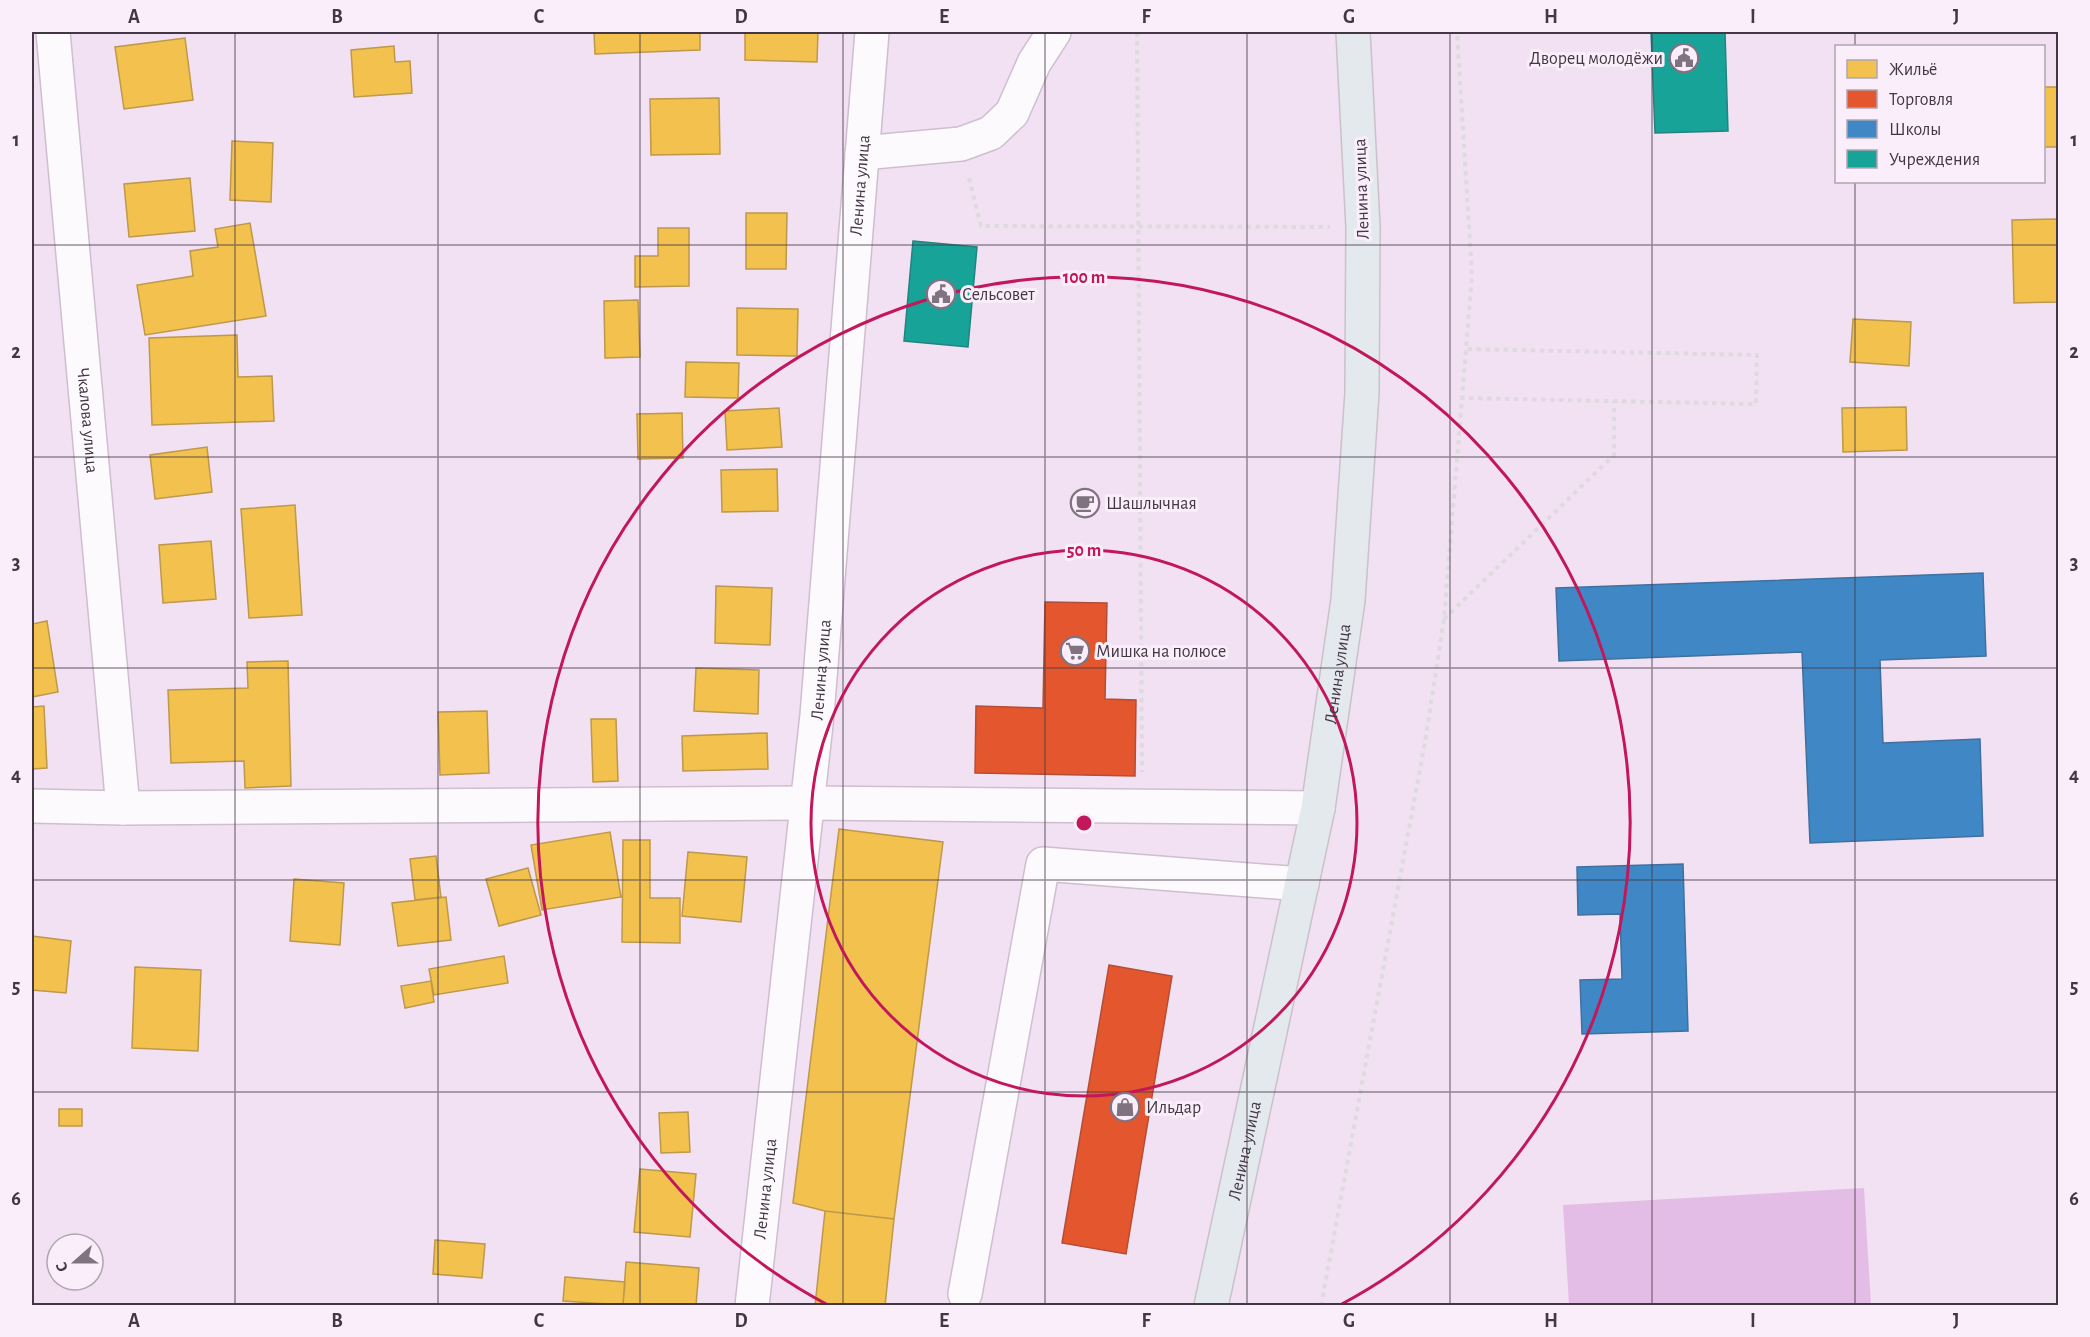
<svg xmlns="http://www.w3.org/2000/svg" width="2090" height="1337" viewBox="0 0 2090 1337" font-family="'Alegreya Sans',sans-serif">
  <rect width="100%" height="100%" fill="#f2e1f3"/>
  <path fill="#e4bde6" d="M1864 1188 1871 1305H1569L1563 1205Z"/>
  <path fill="#f2c14e" stroke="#be984b" stroke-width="1.5" d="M594 32H700V50L595 54Z
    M745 32H818L817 62 745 60Z
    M185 38 193 100 124 109 115 47Z
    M394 46 395 62 410 61 412 93 354 97 351 50Z
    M2044 87H2058V147H2044Z
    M719 98 720 154 651 155 650 99Z
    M232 141 273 143 271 202 230 200Z
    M190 178 195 231 129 237 124 184Z
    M746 213H787L786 269H746Z
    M2058 219V302L2014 303 2012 220Z
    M250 223 266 316 145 335 137 285 193 276 190 251 218 247 215 229Z
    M658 228H689V286L635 287V256H658Z
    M638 300 640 357 605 358 604 301Z
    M737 308 798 309 797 356 737 355Z
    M1853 319 1911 322 1909 366 1850 362Z
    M237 335 238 377 272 376 274 421 152 425 149 338Z
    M686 362 739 363 738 398 685 397Z
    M1906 407 1907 450 1843 452 1842 408Z
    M779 408 782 447 727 450 725 411Z
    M682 413 683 458 638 459 637 414Z
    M207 447 212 492 155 499 150 455Z
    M777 469 778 511 722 512 721 470Z
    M295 505 302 615 249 618 241 509Z
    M211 541 216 599 163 603 159 545Z
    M716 586 772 588 770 645 715 643Z
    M47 621 58 692 32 697V624Z
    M288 661 291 786 245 788 244 761 171 763 168 690 248 688 247 662Z
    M696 668 759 670 758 714 694 711Z
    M44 706 47 768 32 769V707Z
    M487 711 489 773 440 775 438 712Z
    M591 719H616L618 781 593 782Z
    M767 733 768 769 683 771 682 736Z
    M839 829 943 842 894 1219 825 1211 793 1203Z
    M610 832 621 897 542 910 531 845Z
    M623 840H650V898H680V943L622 942Z
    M688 852 747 857 741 922 682 916Z
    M436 856 441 897 415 900 410 859Z
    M528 868 541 915 499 926 486 879Z
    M294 879 344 883 340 945 290 941Z
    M446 897 451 940 398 946 392 903Z
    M32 936 71 941 66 993 32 990Z
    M504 956 508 983 434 995 429 969Z
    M135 967 201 970 198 1051 132 1048Z
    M431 981 434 1002 405 1008 401 986Z
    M59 1109H82V1126H59Z
    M688 1112 690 1152 661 1153 659 1113Z
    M640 1169 696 1174 690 1237 634 1232Z
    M825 1211 894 1219 885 1306H815Z
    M435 1240 485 1244 482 1278 433 1274Z
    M626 1262 699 1268 696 1306H623Z
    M565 1277 625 1282 623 1305 563 1301Z"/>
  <path fill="#e4572e" stroke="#b44d35" stroke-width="1.5" d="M1045 602 1107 603 1105 699 1136 700 1135 776 975 773 976 706 1043 708Z
    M1109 965 1172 976 1126 1254 1062 1243Z"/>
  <path fill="#3f88c5" stroke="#40709f" stroke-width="1.5" d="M1983 573 1986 656 1880 660 1883 743 1980 739 1983 836 1810 843 1802 652 1559 661 1556 588Z
    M1683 864 1688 1031 1582 1034 1580 980 1622 979 1620 914 1578 915 1577 867Z"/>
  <path fill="#17a398" stroke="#24837f" stroke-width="1.5" d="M1651 32H1725L1728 131 1655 133Z
    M913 241 977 247 968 347 904 341Z"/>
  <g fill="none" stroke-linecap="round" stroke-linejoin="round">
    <g stroke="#cdbfce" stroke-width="36">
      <g id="minor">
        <path id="s1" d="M53 32 123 808"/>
        <path d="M862 153 961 144 991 133 1012 113 1034 63 1054 32"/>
        <path d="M32 806 123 808 808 803 1318 808"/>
        <path d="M965 1294 1043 864 1302 884"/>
        <path id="s2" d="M752 1306 817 715 872 32"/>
      </g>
    </g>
    <g stroke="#cac1cb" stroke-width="36">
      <g id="major">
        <path id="s3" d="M1211 1306 1318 808 1348 600 1362 393 1363 227 1353 32"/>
      </g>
    </g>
    <path stroke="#dfdadf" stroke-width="4" stroke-dasharray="4.5 4.5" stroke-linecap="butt" d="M1137 32 1142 772
      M969 178 981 226 1330 227
      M1460 398 1756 404 1757 355 1466 349
      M1444 619 1614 455V401
      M1321 1306 1425 742 1444 619 1472 275 1457 32"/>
    <use href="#minor" stroke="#fdfafd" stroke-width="33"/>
    <use href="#major" stroke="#e3e9ec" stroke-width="33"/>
  </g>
  <path fill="none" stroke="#443745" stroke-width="1.5" stroke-opacity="0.55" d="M235 32V1306M438 32V1306M640 32V1306M843 32V1306M1045 32V1306M1247 32V1306M1450 32V1306M1652 32V1306M1855 32V46M1855 182V1306M32 245H2058M32 457H2058M32 668H2058M32 880H2058M32 1092H2058"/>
  <g fill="none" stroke="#c2185b" stroke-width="3">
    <circle cx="1084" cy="823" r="273"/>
    <path d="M828 1305A546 546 0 1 1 1340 1305"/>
  </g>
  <defs>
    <g id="civic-ring" transform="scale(1.5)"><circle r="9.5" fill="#faeefb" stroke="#817282" stroke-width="1.5"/><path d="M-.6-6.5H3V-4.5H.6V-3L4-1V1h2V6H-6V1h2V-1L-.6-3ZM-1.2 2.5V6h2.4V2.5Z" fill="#817282"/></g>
    <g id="cafe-ring" transform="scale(1.5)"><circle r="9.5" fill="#faeefb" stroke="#817282" stroke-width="1.5"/><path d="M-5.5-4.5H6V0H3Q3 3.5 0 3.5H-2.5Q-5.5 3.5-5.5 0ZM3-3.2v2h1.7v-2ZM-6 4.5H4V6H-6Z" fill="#817282"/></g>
    <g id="supermarket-ring" transform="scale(1.5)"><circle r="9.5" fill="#faeefb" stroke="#817282" stroke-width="1.5"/><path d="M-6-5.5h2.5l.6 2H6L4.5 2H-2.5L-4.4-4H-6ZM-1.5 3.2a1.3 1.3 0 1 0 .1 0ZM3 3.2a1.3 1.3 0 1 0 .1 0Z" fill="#817282"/></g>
    <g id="shop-ring" transform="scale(1.5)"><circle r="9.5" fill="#faeefb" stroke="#817282" stroke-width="1.5"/><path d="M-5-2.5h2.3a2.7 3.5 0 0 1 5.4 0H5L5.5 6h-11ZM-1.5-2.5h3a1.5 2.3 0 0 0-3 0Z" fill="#817282"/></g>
  </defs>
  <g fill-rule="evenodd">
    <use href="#civic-ring" x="1684" y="58"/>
    <use href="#civic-ring" x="941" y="294"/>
    <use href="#cafe-ring" x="1085" y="503"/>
    <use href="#supermarket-ring" x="1075" y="651"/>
    <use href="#shop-ring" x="1125" y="1107"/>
  </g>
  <g text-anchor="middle" stroke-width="6" stroke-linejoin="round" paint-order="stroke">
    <g font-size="18" fill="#443745" stroke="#faeefb" text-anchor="start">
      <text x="1663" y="64" text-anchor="end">Дворец молодёжи</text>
      <text x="962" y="300">Сельсовет</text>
      <text x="1106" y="509">Шашлычная</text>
      <text x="1096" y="657">Мишка на полюсе</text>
      <text x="1146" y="1113">Ильдар</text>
    </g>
    <g font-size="18" fill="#443745" stroke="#faeefb">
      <text dy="6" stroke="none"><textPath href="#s2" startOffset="1126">Ленина улица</textPath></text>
      <text transform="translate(1361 189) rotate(-92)" y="6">Ленина улица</text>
      <text dy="6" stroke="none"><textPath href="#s1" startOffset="390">Чкалова улица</textPath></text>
      <text dy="6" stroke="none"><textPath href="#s2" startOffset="640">Ленина улица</textPath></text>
      <text dy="6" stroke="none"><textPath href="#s3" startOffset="645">Ленина улица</textPath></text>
      <text dy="6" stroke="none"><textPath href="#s3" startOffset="159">Ленина улица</textPath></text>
      <text dy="6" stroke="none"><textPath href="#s2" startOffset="118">Ленина улица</textPath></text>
    </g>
  </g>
  <circle cx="1084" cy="823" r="9" fill="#c2185b" stroke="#faeefb" stroke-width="3"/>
  <g font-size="18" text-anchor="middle" font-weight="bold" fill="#c2185b" stroke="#faeefb" stroke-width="6" stroke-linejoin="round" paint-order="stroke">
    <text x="1084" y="283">100 m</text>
    <text x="1084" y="556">50 m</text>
  </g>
  <rect width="2090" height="1337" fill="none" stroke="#faeefb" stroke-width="66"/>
  <rect x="1835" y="45" width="210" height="138" fill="#faeefb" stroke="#b1a5b2" stroke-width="1.5"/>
  <rect x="1847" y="60" width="30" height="18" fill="#f2c14e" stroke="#b1a5b2" stroke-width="1.5"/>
  <text x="1889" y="75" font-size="18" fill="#443745">Жильё</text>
  <rect x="1847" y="90" width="30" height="18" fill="#e4572e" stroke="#b1a5b2" stroke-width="1.5"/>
  <text x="1889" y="105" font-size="18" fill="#443745">Торговля</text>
  <rect x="1847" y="120" width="30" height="18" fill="#3f88c5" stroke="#b1a5b2" stroke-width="1.5"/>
  <text x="1889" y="135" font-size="18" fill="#443745">Школы</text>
  <rect x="1847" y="150" width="30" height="18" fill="#17a398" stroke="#b1a5b2" stroke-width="1.5"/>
  <text x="1889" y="165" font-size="18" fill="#443745">Учреждения</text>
  <g transform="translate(75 1262) rotate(249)"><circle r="28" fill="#faeefb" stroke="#b1a5b2" stroke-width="1.5"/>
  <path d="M0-4.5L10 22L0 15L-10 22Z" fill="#817282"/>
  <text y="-9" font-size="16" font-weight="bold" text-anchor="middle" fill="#443745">С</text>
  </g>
  <rect x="33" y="33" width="2024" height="1271" fill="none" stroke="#443745" stroke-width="2"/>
  <g font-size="20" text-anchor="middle" font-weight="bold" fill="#443745">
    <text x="134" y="23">A</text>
    <text x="337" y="23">B</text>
    <text x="539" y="23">C</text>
    <text x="741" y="23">D</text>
    <text x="944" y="23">E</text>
    <text x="1146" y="23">F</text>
    <text x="1349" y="23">G</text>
    <text x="1551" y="23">H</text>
    <text x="1753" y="23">I</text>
    <text x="1956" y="23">J</text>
    <text x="16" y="146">1</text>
    <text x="2074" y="146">1</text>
    <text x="16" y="358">2</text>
    <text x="2074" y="358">2</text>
    <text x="16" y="569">3</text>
    <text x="2074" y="569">3</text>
    <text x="16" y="781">4</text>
    <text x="2074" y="781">4</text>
    <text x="16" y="993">5</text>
    <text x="2074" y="993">5</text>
    <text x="16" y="1205">6</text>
    <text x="2074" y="1205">6</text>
    <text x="134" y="1327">A</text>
    <text x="337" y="1327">B</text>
    <text x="539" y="1327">C</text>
    <text x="741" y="1327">D</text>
    <text x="944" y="1327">E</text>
    <text x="1146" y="1327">F</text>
    <text x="1349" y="1327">G</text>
    <text x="1551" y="1327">H</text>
    <text x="1753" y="1327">I</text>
    <text x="1956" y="1327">J</text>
  </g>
</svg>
